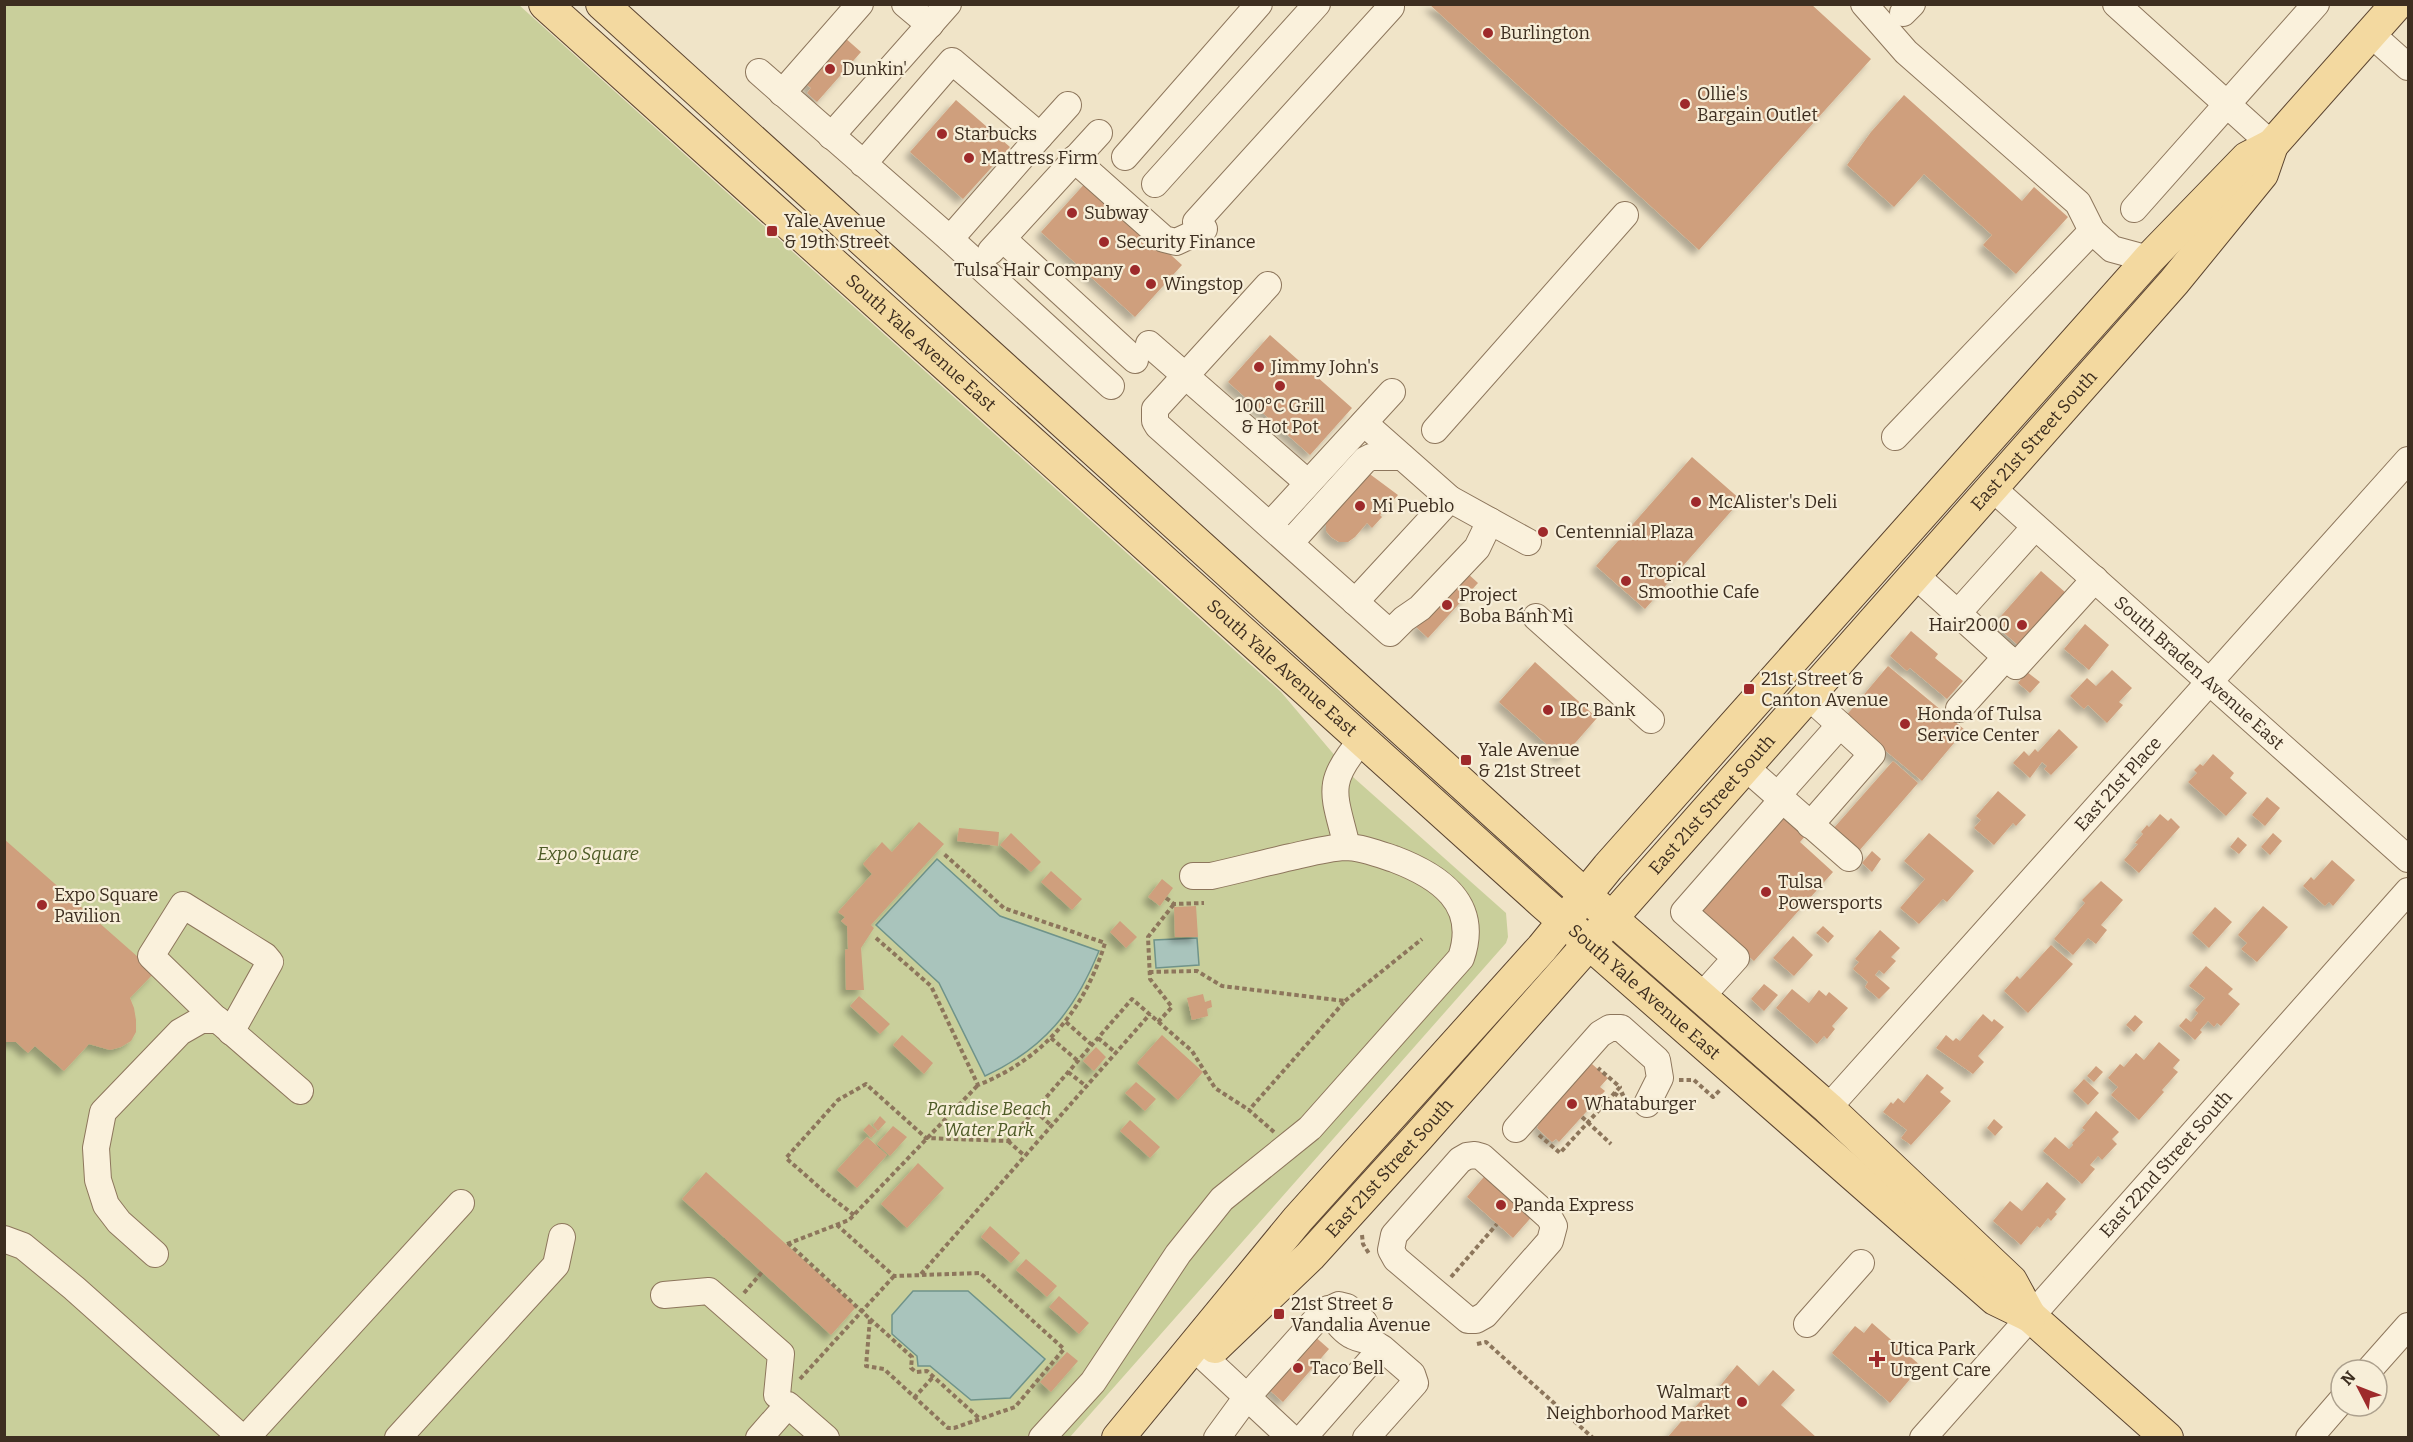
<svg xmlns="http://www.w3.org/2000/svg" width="2413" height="1442" viewBox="0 0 2413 1442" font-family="Bitter,serif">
  <defs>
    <filter id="shadow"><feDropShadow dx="-5.5" dy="5.5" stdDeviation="3" flood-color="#0004"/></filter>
  </defs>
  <rect width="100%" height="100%" fill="#f0e4c8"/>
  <path fill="#c9cf9b" d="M4 5H519L1281 692 1353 777 1506 913 1508 937 1506 943 1070 1437H5Z"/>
  <path fill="#a9c4bc" stroke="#6f938a" stroke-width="1.5" d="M937 859 1000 916 1099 951C1075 1010 1044 1049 985 1076L939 983 876 925Z
    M1197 938 1199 965 1156 968 1154 940Z
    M913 1291H968L1045 1359 1010 1398 971 1400 930 1366H918L917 1356 892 1334V1315Z"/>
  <path fill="#cf9f7d" filter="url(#shadow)" d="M1429 4H1811L1871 59 1699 250Z
    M844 37 861 52 817 102 807 93 811 88 803 82Z
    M1904 95 2022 201 2034 187 2068 217 2016 274 1983 245 1992 235 1924 174 1894 207 1847 165 1871 132Z
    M956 100 1010 147 963 199 910 152Z
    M1088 180 1182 265 1135 317 1041 232Z
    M1270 335 1352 408 1310 455 1228 382Z
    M1692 457 1741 500 1645 609 1596 566Z
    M1367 472 1398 495 1380 515 1382 517 1372 528 1367 523 1355 537 1348 542H1339L1331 537 1326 531V522Z
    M2041 571 2074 600 2027 653 1994 624Z
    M1466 572 1478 583 1428 638 1416 627Z
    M2085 624 2109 645 2089 670 2064 649Z
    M1911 631 1938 654 1935 658 1963 681 1947 699 1910 668 1907 671 1890 656Z
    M1535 662 1597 718 1562 758 1499 702Z
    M1888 666 1965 730 1922 781 1845 717Z
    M2112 670 2132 688 2119 702 2123 705 2107 723 2088 705 2084 709 2070 696 2087 678 2096 686Z
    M2027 672 2040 682 2030 693 2018 683Z
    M2059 729 2078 747 2051 775 2044 769 2047 766 2042 762 2030 778 2013 763 2024 751 2029 756 2035 749 2038 752Z
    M2213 754 2234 773 2230 778 2247 793 2226 816 2188 782 2197 773 2194 770 2200 764 2203 766Z
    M1893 761 1918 783 1858 852 1833 829Z
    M1998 791 2026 815 2016 826 2013 823 1994 845 1974 828 1981 820 1976 816Z
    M2267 797 2280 808 2265 826 2252 815Z
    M2160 814 2168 821 2171 818 2180 827 2139 873 2124 860 2138 844 2135 843 2143 834 2141 832 2147 825 2149 827Z
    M1784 815 1807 834 1800 842 1833 872 1754 961 1698 912Z
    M919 822 944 844 871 925 874 928 861 948 864 990H846L845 950 848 949 847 926 841 921 845 917 838 912 872 874 863 864 882 842 892 852Z
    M959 828 999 832 998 846 957 841Z
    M1011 833 1041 862 1031 872 1000 845Z
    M1929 833 1974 871 1947 902 1943 899 1919 924 1900 908 1925 879 1904 861Z
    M2273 833 2282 841 2270 855 2261 847Z
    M2238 837 2247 845 2239 854 2230 847Z
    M4 839 155 972 130 998 134 1008 136 1020V1032L131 1041 121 1047 110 1050 89 1044 64 1071 35 1046 28 1053 16 1042H4Z
    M1872 851 1881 859 1872 872 1862 863Z
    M2332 860 2355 880 2333 906 2329 902 2325 906 2303 886 2311 877 2314 880Z
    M1051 871 1082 899 1072 910 1041 882Z
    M1162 879 1173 888 1160 906 1148 897Z
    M2101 881 2123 900 2101 925 2107 930 2096 944 2088 938 2073 955 2054 939 2085 903 2082 900Z
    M1196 906 1198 937H1175L1174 907Z
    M2263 906 2288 927 2257 962 2241 949 2247 943 2238 935Z
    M2215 907 2232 922 2209 948 2192 933Z
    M1120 921 1137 937 1126 948 1110 932Z
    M1823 926 1834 936 1828 943 1816 933Z
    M1880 930 1900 948 1891 957 1896 961 1884 974 1879 970 1875 975 1890 988 1879 999 1865 987 1868 982 1853 969 1859 962 1855 959Z
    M1793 936 1813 955 1794 976 1773 958Z
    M2051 945 2073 964 2028 1013 2004 991 2017 976 2020 979Z
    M2206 966 2233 989 2228 994 2240 1004 2221 1026 2217 1023 2214 1027 2208 1021 2200 1030 2202 1032 2195 1040 2179 1026 2186 1018 2191 1022 2198 1013 2195 1010 2205 998 2189 986Z
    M1764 984 1778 995 1764 1011 1751 999Z
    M1792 989 1809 1003 1819 990 1826 996 1829 992 1848 1008 1832 1026 1835 1029 1827 1039 1824 1036 1817 1044 1776 1008Z
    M1203 994 1205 1002 1211 1000 1212 1007 1207 1009 1208 1016 1192 1020 1187 998Z
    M859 996 890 1024 880 1034 850 1006Z
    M1983 1014 1992 1022 1994 1019 2004 1027 1978 1056 1984 1062 1973 1074 1936 1048 1946 1035 1953 1041 1956 1038 1960 1041Z
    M2135 1015 2143 1022 2134 1032 2126 1025Z
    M902 1035 933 1063 924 1074 893 1045Z
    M1162 1035 1203 1072 1178 1100 1137 1063Z
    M2159 1042 2180 1060 2173 1068 2178 1072 2162 1090 2164 1092 2139 1120 2111 1095 2118 1087 2108 1078 2120 1064 2124 1067 2136 1053 2144 1060Z
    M1096 1047 1106 1057 1094 1071 1083 1061Z
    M1592 1064 1608 1078 1600 1087 1605 1091 1559 1142 1556 1139 1552 1142 1537 1128 1539 1124 1536 1122 1581 1070 1584 1072Z
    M2096 1066 2103 1072 2094 1082 2087 1076Z
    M1927 1074 1944 1088 1940 1092 1951 1101 1911 1145 1901 1138 1907 1130 1883 1112 1891 1102 1893 1104 1898 1098 1904 1103Z
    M2084 1079 2099 1093 2088 1105 2073 1091Z
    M1136 1082 1156 1099 1145 1111 1125 1093Z
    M2096 1111 2119 1132 2112 1139 2117 1144 2102 1160 2098 1156 2090 1165 2095 1169 2082 1184 2043 1151 2055 1137 2069 1149 2073 1145 2072 1143 2085 1130 2082 1128Z
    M880 1116 886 1122 878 1131 873 1125Z
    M1994 1119 2003 1127 1995 1136 1987 1128Z
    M1130 1120 1160 1147 1150 1158 1120 1131Z
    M869 1124 877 1131 871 1138 863 1130Z
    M893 1126 907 1137 890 1156 877 1144Z
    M867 1137 887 1155 857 1188 837 1170Z
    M918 1163 944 1188 907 1228 881 1204Z
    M706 1172 856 1307 831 1335 682 1199Z
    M1488 1172 1535 1213 1513 1238 1467 1197Z
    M2047 1182 2066 1199 2055 1212 2057 1214 2051 1221 2048 1218 2040 1228 2037 1226 2021 1245 1993 1221 2010 1201 2022 1211Z
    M990 1226 1020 1253 1011 1263 981 1237Z
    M1026 1259 1057 1286 1047 1297 1016 1270Z
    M1059 1296 1089 1323 1079 1334 1049 1307Z
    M1872 1323 1921 1366 1890 1403 1832 1353 1855 1326 1864 1333Z
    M1312 1334 1329 1349 1283 1402 1266 1387Z
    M1067 1352 1078 1361 1051 1392 1040 1382Z
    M1737 1365 1759 1386 1773 1370 1795 1390 1781 1405 1817 1438H1667L1685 1417 1689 1421 1693 1417 1689 1414 1707 1394 1711 1397Z"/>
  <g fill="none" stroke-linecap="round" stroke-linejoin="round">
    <g stroke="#8d765c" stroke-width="28">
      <g id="minor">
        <path d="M905 4 930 25"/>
        <path d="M1864 4 1906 52 2078 203 2092 231 2112 249 2149 259"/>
        <path d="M2116 4 2272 145"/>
        <path d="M1903 13 1912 4"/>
        <path d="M2371 34 2408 67"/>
        <path d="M759 72 950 239 1040 136 952 61 863 164"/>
        <path d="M782 93 860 4"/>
        <path d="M831 136 948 4"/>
        <path d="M1040 136 1068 105"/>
        <path d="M1125 157 1259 4"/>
        <path d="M1074 159 1164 239 1176 242 1204 229"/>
        <path d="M1155 184 1317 4"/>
        <path d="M2134 209 2316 4"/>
        <path d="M1196 222 1391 7"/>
        <path d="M950 239 1111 386"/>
        <path d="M1003 239 1135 360"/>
        <path d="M991 251 1099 133"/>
        <path d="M1268 285 1155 409V421L1158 426 1390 633 1404 619 1420 608 1477 548 1490 521"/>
        <path d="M1149 344 1308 483"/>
        <path d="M1364 423 1450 499 1528 542"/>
        <path d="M1435 430 1625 215"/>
        <path d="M1895 437 2092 231"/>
        <path id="s1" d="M1991 487 2408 859"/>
        <path d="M1270 525 1392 392"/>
        <path d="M1290 543 1365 460 1371 457H1402"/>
        <path d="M1914 574 2016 666 2095 579"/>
        <path d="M1355 602 1450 499"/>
        <path d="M1957 614 2035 527"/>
        <path d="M1536 617 1651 720"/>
        <path d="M1807 695 1872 754 1810 825"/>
        <path d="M1959 709 2006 657"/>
        <path d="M1744 766 1849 858"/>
        <path d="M1777 796 1840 725"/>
        <path d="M1347 847C1335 795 1323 784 1362 740"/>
        <path d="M1701 997 1736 958 1684 912 1782 800"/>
        <path d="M218 1021 151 956 183 905 265 956 270 962 231 1032"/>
        <path id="s2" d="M1828 1108 2408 460"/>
        <path d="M1516 1129 1600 1034 1610 1028H1621L1657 1060 1660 1078 1647 1104"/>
        <path d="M1475 1155 1482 1157 1549 1217 1554 1226 1550 1241 1485 1315 1476 1320H1468L1396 1259 1391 1250 1394 1235 1460 1160 1467 1156Z"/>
        <path d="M4 1239 23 1246 74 1288 242 1438"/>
        <path d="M155 1254 119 1222 106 1205 98 1180 96 1148 103 1112 180 1032 201 1020H218L300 1091"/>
        <path d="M664 1295 709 1291 781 1354 777 1395"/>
        <path d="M1328 1309C1334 1319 1342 1331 1353 1336 1361 1340 1369 1339 1377 1345"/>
        <path d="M1807 1324 1861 1263"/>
        <path d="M1204 1357 1291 1438"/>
        <path d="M2369 1370 2408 1326"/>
        <path d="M246 1438 461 1203"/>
        <path d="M398 1438 556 1265 562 1237"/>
        <path d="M759 1438 788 1405 826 1438"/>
        <path d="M1042 1438 1093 1382 1178 1254 1222 1199 1310 1128 1461 958C1480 903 1439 876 1394 859 1379 854 1361 847 1345 847 1327 848 1309 853 1291 857 1264 863 1238 870 1211 876H1193"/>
        <path d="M1217 1438 1247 1397 1322 1313 1339 1305 1347 1307 1364 1322 1370 1339"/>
        <path d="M1303 1438 1382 1348 1412 1374 1415 1383 1366 1438"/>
        <path id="s3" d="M1923 1438 2408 891"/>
        <path d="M2309 1438 2341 1401"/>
      </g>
    </g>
    <g stroke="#5b4430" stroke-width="34">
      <g id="major">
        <path id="s4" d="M545 4 1542 902 1995 1299 2030 1316 2167 1438"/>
        <path d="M602 4 1585 895 1828 1108 2011 1281 2030 1316"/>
        <path id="s5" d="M1215 1347 1310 1256 1418 1137 2174 282 2262 174 2272 145"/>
        <path d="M1118 1438 1298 1219 1542 948 1608 867 2149 259 2247 158 2272 145 2397 4"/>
      </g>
    </g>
    <path stroke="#8d765c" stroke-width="4" stroke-dasharray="4.5 3" stroke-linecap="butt" d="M1166 898 1174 904 1204 903
      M876 938 931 986 978 1085C1044 1059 1085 1009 1105 943L1004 908 943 853
      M1149 972 1197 971 1222 986 1345 1001 1249 1110
      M1345 1001 1422 939
      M1066 1022 1092 1045
      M1158 1022 1172 1007 1150 979 1148 937 1174 904
      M1051 1038 1078 1061
      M1098 1038 1116 1053
      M1068 1072 1086 1086
      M1679 1080H1694L1713 1097 1721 1089
      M1614 1093 1618 1096 1627 1092
      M1035 1111 1052 1126
      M1582 1117 1611 1144
      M1539 1135 1560 1153 1620 1087 1598 1068
      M1008 1141 1025 1156
      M854 1215 828 1195 786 1158 838 1100 866 1084 926 1138 1008 1141 1132 999 1192 1051 1215 1088 1249 1110 1274 1132
      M1362 1235 1363 1244 1370 1255
      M788 1243 870 1319 866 1366 884 1369 948 1428H954L1015 1407 1064 1349 980 1273 894 1276 837 1225
      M787 1244 849 1220 978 1085
      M921 1274 1150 1014
      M1451 1277 1497 1224
      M744 1293 762 1272
      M870 1319 912 1357 911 1368 916 1372 927 1371 980 1419
      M1477 1344 1486 1342 1593 1438
      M800 1379 894 1276
      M914 1398 933 1377"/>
    <use href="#minor" stroke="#faf1dc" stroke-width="26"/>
    <use href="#major" stroke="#f3d9a0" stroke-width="32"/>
  </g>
  <g fill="#9e2a2b" stroke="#f7eed8" stroke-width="2">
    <circle cx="1488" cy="33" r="6"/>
    <circle cx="830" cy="69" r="6"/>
    <circle cx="1685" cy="104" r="6"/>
    <circle cx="942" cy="134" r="6"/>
    <circle cx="969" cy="158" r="6"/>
    <circle cx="1072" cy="213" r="6"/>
    <rect x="766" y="225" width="12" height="12" rx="3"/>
    <circle cx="1104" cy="242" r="6"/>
    <circle cx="1135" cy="270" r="6"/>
    <circle cx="1151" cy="284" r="6"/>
    <circle cx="1259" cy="367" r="6"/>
    <circle cx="1280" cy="386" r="6"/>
    <circle cx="1696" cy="502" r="6"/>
    <circle cx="1360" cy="506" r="6"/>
    <circle cx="1543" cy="532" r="6"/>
    <circle cx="1626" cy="581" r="6"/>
    <circle cx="1447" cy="605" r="6"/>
    <circle cx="2022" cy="625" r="6"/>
    <rect x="1743" y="683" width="12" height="12" rx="3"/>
    <circle cx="1548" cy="710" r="6"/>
    <circle cx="1905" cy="724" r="6"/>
    <rect x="1460" y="754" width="12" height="12" rx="3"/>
    <circle cx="1766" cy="892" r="6"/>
    <circle cx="42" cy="905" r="6"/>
    <circle cx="1572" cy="1104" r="6"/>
    <circle cx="1501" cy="1205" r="6"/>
    <rect x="1273" y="1308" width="12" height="12" rx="3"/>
    <path d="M1874 1350h6v6h6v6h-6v6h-6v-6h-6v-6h6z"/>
    <circle cx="1298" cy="1368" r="6"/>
    <circle cx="1742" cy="1402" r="6"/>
  </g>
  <g text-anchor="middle" stroke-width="4.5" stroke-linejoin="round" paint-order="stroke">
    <g font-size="18" fill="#3d2e20" stroke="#f7eed8" text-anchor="start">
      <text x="1500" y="39">Burlington</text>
      <text x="842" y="75">Dunkin'</text>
      <text x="1697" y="100">Ollie's<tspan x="1697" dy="21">Bargain Outlet</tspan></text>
      <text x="954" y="140">Starbucks</text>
      <text x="981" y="164">Mattress Firm</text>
      <text x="1084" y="219">Subway</text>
      <text x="784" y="227">Yale Avenue<tspan x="784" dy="21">&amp; 19th Street</tspan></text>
      <text x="1116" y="248">Security Finance</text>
      <text x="1123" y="276" text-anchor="end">Tulsa Hair Company</text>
      <text x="1163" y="290">Wingstop</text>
      <text x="1271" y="373">Jimmy John's</text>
      <text x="1280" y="412" text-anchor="middle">100°C Grill<tspan x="1280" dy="21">&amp; Hot Pot</tspan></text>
      <text x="1708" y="508">McAlister's Deli</text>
      <text x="1372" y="512">Mi Pueblo</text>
      <text x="1555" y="538">Centennial Plaza</text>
      <text x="1638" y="577">Tropical<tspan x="1638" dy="21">Smoothie Cafe</tspan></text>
      <text x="1459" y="601">Project<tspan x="1459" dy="21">Boba Bánh Mì</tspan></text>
      <text x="2010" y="631" text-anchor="end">Hair2000</text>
      <text x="1761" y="685">21st Street &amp;<tspan x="1761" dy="21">Canton Avenue</tspan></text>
      <text x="1560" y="716">IBC Bank</text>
      <text x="1917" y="720">Honda of Tulsa<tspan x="1917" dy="21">Service Center</tspan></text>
      <text x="1478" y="756">Yale Avenue<tspan x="1478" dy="21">&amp; 21st Street</tspan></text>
      <text x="1778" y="888">Tulsa<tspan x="1778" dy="21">Powersports</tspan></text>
      <text x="54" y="901">Expo Square<tspan x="54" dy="21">Pavilion</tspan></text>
      <text x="1584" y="1110">Whataburger</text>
      <text x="1513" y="1211">Panda Express</text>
      <text x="1291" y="1310">21st Street &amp;<tspan x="1291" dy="21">Vandalia Avenue</tspan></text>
      <text x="1890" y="1355">Utica Park<tspan x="1890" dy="21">Urgent Care</tspan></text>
      <text x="1310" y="1374">Taco Bell</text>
      <text x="1730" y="1398" text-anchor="end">Walmart<tspan x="1730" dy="21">Neighborhood Market</tspan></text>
    </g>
    <g font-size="18" fill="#3d2e20" stroke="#f7eed8">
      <text dy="6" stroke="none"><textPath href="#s4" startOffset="506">South Yale Avenue East</textPath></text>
      <text dy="6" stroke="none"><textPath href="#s5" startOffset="1222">East 21st Street South</textPath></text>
      <text dy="6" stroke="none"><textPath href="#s4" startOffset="992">South Yale Avenue East</textPath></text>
      <text dy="6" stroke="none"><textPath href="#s1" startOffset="279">South Braden Avenue East</textPath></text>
      <text dy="6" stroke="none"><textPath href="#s2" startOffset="435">East 21st Place</textPath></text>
      <text dy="6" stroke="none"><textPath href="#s5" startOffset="736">East 21st Street South</textPath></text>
      <text dy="6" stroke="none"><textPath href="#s4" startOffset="1478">South Yale Avenue East</textPath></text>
      <text dy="6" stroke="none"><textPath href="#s3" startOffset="366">East 22nd Street South</textPath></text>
      <text dy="6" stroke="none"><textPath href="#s5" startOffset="250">East 21st Street South</textPath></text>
    </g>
    <g font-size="18" font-style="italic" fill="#4d5a26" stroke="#f7eed8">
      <text x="588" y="860">Expo Square</text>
      <text x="989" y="1115">Paradise Beach<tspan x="989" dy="21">Water Park</tspan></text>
    </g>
  </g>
  <rect width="2413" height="1442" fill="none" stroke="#3d2e20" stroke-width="12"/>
  <g transform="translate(2359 1388) rotate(312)"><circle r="28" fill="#f7eed8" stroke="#ada18e" stroke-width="1.5"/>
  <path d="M0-4.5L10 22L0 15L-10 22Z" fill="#9e2a2b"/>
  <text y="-9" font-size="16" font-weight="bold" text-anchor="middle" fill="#3d2e20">N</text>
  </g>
</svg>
